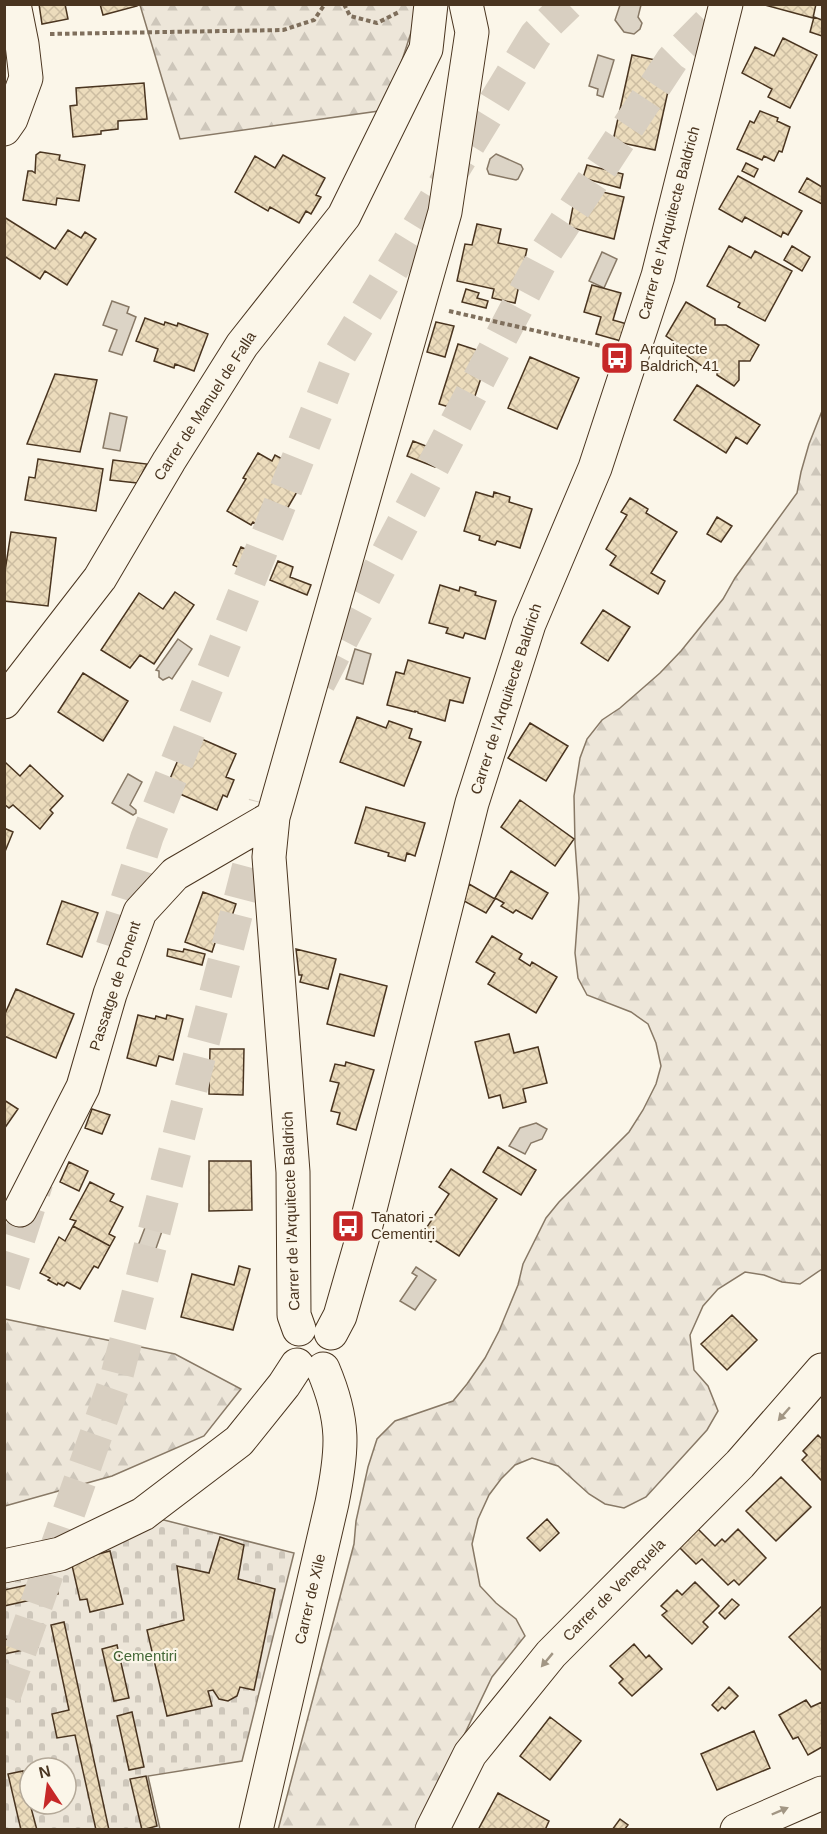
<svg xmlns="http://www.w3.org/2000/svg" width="827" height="1834" viewBox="0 0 827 1834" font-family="Helvetica,sans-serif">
  <defs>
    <pattern id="forest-firs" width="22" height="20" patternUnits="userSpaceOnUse" patternTransform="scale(1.5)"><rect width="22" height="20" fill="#ede6d9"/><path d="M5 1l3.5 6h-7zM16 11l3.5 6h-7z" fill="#cdc6ba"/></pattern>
    <pattern id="cemetery-stones" width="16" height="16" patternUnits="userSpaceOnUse" patternTransform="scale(1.5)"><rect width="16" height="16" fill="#ede6d9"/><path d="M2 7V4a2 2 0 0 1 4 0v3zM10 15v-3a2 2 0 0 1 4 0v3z" fill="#cdc6ba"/></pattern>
    <pattern id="building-cross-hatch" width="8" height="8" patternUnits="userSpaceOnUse" patternTransform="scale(1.5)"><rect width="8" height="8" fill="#ecdcbc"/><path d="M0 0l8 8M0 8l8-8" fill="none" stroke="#ccbda1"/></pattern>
  </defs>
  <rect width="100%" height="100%" fill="#fbf6e9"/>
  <path fill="url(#forest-firs)" stroke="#887966" stroke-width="1.5" d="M140 5H416L415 20 386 110 180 139Z
    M822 411V1269L800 1284 782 1282 764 1275 745 1272 718 1289 703 1306 690 1335 694 1370 708 1386 718 1411 707 1430 646 1497 624 1508 605 1504 589 1494 558 1466 532 1458 515 1465 501 1479 489 1495 478 1519 472 1544 480 1586 496 1603 516 1619 525 1636 492 1677 419 1829 278 1830 354 1544 356 1521 368 1467 377 1439 395 1421 453 1401 467 1384 485 1358 499 1331 518 1285 523 1264 546 1218 559 1202 629 1132 643 1110 656 1084 661 1066 656 1043 648 1024 631 1012 587 995 578 978 575 953 579 898 575 843 574 796 580 758 587 739 602 720 620 708 660 673 681 651 723 599 735 578 797 493 801 472 809 444Z
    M5 1319 175 1354 241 1389 204 1436 112 1476 5 1506Z"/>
  <path fill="url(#cemetery-stones)" stroke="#887966" stroke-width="1.5" fill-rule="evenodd" d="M156 1518 294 1553 242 1761 148 1776 160 1829H5L4 1570ZM30 1768H66V1804H30Z"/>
  <path fill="#dcd4c6" stroke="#887966" stroke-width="1.5" d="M620 5H641L638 17 642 23 640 29 634 34 624 32 615 20Z
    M598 55 614 60 603 97 597 95 598 89 589 86Z
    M496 154 521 165 523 169 518 179 516 180 489 174 487 169 490 159Z
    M602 252 617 259 604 288 589 281Z
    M112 301 129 307 127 313 136 317 122 355 109 351 117 330 103 325Z
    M110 413 127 417 120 451 103 448Z
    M178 639 192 649 172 679 169 677 163 680 159 677V671L156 670Z
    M355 649 371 654 363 684 346 679Z
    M128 774 142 782 130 805 136 810V813L133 815 112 803Z
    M536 1123 547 1129 542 1139 531 1143 525 1154 509 1146 520 1128Z
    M151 1212 167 1217 154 1254 148 1252 145 1257 140 1258 137 1256 136 1251Z
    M416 1267 436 1280 415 1310 400 1301 417 1276 412 1273Z"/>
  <path fill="url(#building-cross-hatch)" stroke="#4a3520" stroke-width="1.5" d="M39 4H65L68 19 42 24Z
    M100 4H137V6L103 15Z
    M761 4H816L813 18Z
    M814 17 822 20V36L810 32Z
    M783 38 817 55 790 108 768 97 772 89 742 73 755 47 774 56Z
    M632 55 674 64 655 150 613 141Z
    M144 83 147 119 118 121V129L101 131V134L73 137 70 106 77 105 76 88Z
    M760 111 778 118 777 121 790 127 782 152 779 151 774 161 764 156 762 160 737 149 750 121 754 123Z
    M40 152 60 155 59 160 85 165 79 201 57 198 56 205 23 200 28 171H32L35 173 36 155Z
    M283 155 325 178 316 195 321 197 311 214 306 211 299 223 270 207 268 211 235 192 255 156 275 168Z
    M746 163 758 169 754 177 742 171Z
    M587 165 623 174 620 188 583 178Z
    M738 176 802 211 788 235 783 232 781 237 745 217 742 222 719 209Z
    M807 178 822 187V204L799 192Z
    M577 186 624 197 614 239 569 227Z
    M4 217 55 249 68 230 81 238 85 232 96 239 67 285 45 271 40 279 4 256Z
    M477 224 501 229 498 243 527 249 515 303 492 298 494 289 457 281 465 244 472 245Z
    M729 246 751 258 755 251 792 271 765 321 738 307 740 303 707 286Z
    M792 246 810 257 802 271 784 260Z
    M592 285 621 293 613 320 627 324 621 341 596 334 601 317 584 312Z
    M466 289 479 293 477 298 488 301 486 308 462 302Z
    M686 302 715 319V325H726L759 345 750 361H739V380L734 386 717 375V371L708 370 677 349 679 345 666 336Z
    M145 318 164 325 165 322 177 326 178 323 208 334 194 371 175 364 174 368 154 361 158 349 136 341Z
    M436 322 454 326 445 357 427 352Z
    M458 344 489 354 471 408 461 405 459 410 439 404Z
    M530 357 579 378 557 429 508 408Z
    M55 374 97 380 80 452 27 444Z
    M697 385 760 425 747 444 736 437 726 453 674 420Z
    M413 441 441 452 435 467 407 456Z
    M258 453 272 461 275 455 295 466 292 471 305 478 287 509 284 507 269 532 253 522 251 525 227 511 246 479 243 478Z
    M38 459 103 469 96 511 25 500 29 477 35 478Z
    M113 460 147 464 137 483 110 480Z
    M476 492 493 497 494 492 510 497 509 502 532 509 520 548 497 541 495 545 479 540 480 536 464 531Z
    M630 498 648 509 646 513 677 532 651 573 665 581 658 594 610 565 616 556 606 549 627 515 621 512Z
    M717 517 732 526 721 542 707 534Z
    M11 532 56 538 48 606 4 601V578Z
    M241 547 269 560 261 578 233 565Z
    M278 561 293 567 290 577 311 585 307 595 270 580Z
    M440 585 459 591 460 587 476 592 475 595 496 601 485 639 465 633 463 638 446 633 448 628 429 623Z
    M175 592 194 605 154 664 140 655 130 668 101 650 139 593 163 609Z
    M603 610 630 627 608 661 581 643Z
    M408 660 470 678 463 703 450 700 445 721 418 713V712L415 711V712L387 705 396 672 404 674Z
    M83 673 128 701 103 741 58 712Z
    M357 717 386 728 389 721 412 729 409 738 421 742 404 786 340 762Z
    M530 723 568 746 546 781 508 758Z
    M197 737 236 754 226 777 234 780 227 797 223 795 217 810 166 788 178 760 186 764Z
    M6 763 20 776 30 765 63 796 50 810 53 813 40 829 13 805 9 808 4 804V765Z
    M520 800 574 839 555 866 501 827Z
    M366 807 425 823 415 856 407 853 405 861 388 856 389 853 355 843Z
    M4 828 13 832 4 854Z
    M511 871 548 893 532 919 516 910 513 913 501 906 504 903 495 898Z
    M469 884 495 899 486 913 464 901Z
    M203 892 236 904 226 934 219 931 212 952 185 942Z
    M62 901 98 913 82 957 47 944Z
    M492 936 522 954 519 959 530 966 532 962 557 977 536 1013 488 984 495 973 476 962Z
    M168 949 183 952 184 949 205 954 202 965 167 956Z
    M296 949 336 959 328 989 300 982 302 975H299Z
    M340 974 387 986 374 1036 327 1024Z
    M16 989 74 1014 56 1058 4 1036V1016Z
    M138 1015 155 1019 156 1016 166 1019 167 1015 183 1019 173 1060 159 1056 156 1066 127 1058Z
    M509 1034 514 1053 538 1047 547 1083 523 1089 526 1102 503 1108 500 1095 489 1098 475 1042Z
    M210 1049H244L243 1095 209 1094Z
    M346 1062 374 1070 356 1130 337 1124 340 1113 331 1111 339 1083 330 1081 335 1064 345 1066Z
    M4 1100 18 1109 4 1129Z
    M92 1109 110 1115 102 1134 85 1128Z
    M498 1147 536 1170 521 1195 483 1172Z
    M209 1161H251L252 1210 209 1211Z
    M69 1162 88 1171 79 1191 60 1182Z
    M451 1169 497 1199 459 1256 433 1239 431 1242 421 1236 449 1194 439 1187Z
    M90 1182 114 1194 110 1201 123 1207 109 1234 115 1237 110 1246 73 1226 76 1221 70 1219Z
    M73 1226 110 1246 98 1268 94 1266 80 1289 67 1282 64 1286 58 1283 57 1285 48 1280 50 1278 40 1273 59 1237 65 1241Z
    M239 1266 250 1269 233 1330 181 1317 192 1274 234 1285Z
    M732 1315 757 1340 727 1370 701 1344Z
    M818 1435 822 1439V1481L802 1460 807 1455 803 1451Z
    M781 1477 811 1507 776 1541 746 1511Z
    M547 1519 559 1533 540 1551 527 1538Z
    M697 1528 715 1546 722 1539 725 1542 738 1529 766 1558 739 1585 734 1580 728 1585 702 1559 696 1564 678 1546Z
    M220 1537 244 1545 238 1579 275 1589 254 1690 240 1687 237 1696 228 1701 219 1699 213 1690 208 1691 212 1706 167 1716 147 1630 184 1620 177 1566 209 1573Z
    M110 1551 123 1604 90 1612 87 1599 80 1600 71 1561Z
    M55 1579 58 1594 4 1606V1590Z
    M695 1582 719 1606 703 1622 708 1627 692 1644 662 1615 667 1611 661 1606 677 1590 682 1595Z
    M732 1599 739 1605 725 1619 719 1613Z
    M822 1606V1671L789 1637Z
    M64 1622 109 1830H96L75 1735 57 1738 52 1714 69 1710 51 1625Z
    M34 1633 38 1647 4 1654V1640Z
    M634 1644 646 1658 649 1655 662 1669 632 1696 619 1683 623 1679 610 1666Z
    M117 1645 129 1698 114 1701 102 1649Z
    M729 1687 738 1696 725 1709 722 1707 718 1711 712 1705Z
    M806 1700 811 1707 822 1702V1747L808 1755 798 1737 793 1739 779 1715Z
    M132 1712 144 1767 129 1770 117 1716Z
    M550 1717 581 1741 550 1780 520 1756Z
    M754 1731 770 1768 717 1790 701 1754Z
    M23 1771 30 1804 37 1830H21L8 1774Z
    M146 1776 157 1826 142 1830 130 1779Z
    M498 1793 549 1821 545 1830H478Z
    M620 1819 628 1825 624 1830H612Z"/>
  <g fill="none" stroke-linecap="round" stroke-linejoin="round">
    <path stroke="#d8cfc1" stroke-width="33" stroke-dasharray="33 16" stroke-linecap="butt" d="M319 683 547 250 672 60 727 4
      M112 947 147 837 339 356 536 35 568 4
      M4 1285 37 1182
      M4 1697 117 1375 265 803"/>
    <g stroke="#4a3520" stroke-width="35">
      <path id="minor" d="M4 129 11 119 26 78 22 44 14 4
        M4 702 100 578 169 461 242 345 344 216 426 49 431 4
        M20 1210 83 1087 110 994 140 912 175 874 273 817
        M299 1329 294 1315 293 1172 269 857 273 817 445 212 472 32 466 4
        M331 1333 340 1316 365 1229 472 803 529 624 595 468 658 276 726 4
        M4 1566 60 1554 143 1514 239 1441 284 1385 297 1365
        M256 1830 332 1503C343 1449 345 1421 323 1369
        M432 1830 470 1754 551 1654 740 1464 822 1370
        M737 1830 822 1793"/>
    </g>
    <path stroke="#7f6f5c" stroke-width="4" stroke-dasharray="4.5 3" stroke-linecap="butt" d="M344 4 350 16 377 23 399 12
      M50 34 283 30 314 20 325 4
      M449 311 602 346"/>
    <use href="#minor" stroke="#fbf6e9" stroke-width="33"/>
  </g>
  <defs><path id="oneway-solid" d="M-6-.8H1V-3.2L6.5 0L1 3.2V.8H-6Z" transform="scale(1.5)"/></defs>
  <g fill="#a29684">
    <use href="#oneway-solid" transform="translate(784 1414) rotate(131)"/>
    <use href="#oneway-solid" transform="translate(547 1660) rotate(130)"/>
    <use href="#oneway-solid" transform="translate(780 1811) rotate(-23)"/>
  </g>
  <defs>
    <g id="bus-square" transform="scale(1.725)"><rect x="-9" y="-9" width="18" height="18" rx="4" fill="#c62828" stroke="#fbf6e9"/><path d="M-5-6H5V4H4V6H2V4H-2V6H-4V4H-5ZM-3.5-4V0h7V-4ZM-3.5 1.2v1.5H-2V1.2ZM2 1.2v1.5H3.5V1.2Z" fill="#fff"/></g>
  </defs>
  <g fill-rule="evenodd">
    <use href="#bus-square" x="617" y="358"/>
    <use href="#bus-square" x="348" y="1226"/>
  </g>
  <g text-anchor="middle" stroke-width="4.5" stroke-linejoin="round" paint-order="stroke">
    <g font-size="15" fill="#4a3520" stroke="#fbf6e9">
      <text transform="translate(669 223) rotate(-75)" y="5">Carrer de l'Arquitecte Baldrich</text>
      <text transform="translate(205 406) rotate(-57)" y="5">Carrer de Manuel de Falla</text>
      <text transform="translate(506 699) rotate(-72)" y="5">Carrer de l'Arquitecte Baldrich</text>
      <text transform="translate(115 986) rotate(-72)" y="5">Passatge de Ponent</text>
      <text transform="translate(291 1211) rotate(-92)" y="5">Carrer de l'Arquitecte Baldrich</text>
      <text transform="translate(614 1590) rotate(-45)" y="5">Carrer de Veneçuela</text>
      <text transform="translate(310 1599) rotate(-77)" y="5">Carrer de Xile</text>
    </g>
    <g font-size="15" fill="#4a3520" stroke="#fbf6e9" text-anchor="start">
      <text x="640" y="354">Arquitecte<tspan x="640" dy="17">Baldrich, 41</tspan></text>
      <text x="371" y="1222">Tanatori -<tspan x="371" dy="17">Cementiri</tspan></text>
    </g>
    <g font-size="15" fill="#436837" stroke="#fbf6e9">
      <text x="145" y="1661">Cementiri</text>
    </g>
  </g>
  <rect width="827" height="1834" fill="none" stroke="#4a3520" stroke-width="12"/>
  <g transform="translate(48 1786) rotate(347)"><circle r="28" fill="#fbf6e9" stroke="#b4a999" stroke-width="1.5"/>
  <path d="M0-4.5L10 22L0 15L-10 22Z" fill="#c62828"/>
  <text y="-9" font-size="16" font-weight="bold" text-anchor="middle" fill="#4a3520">N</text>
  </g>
</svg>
